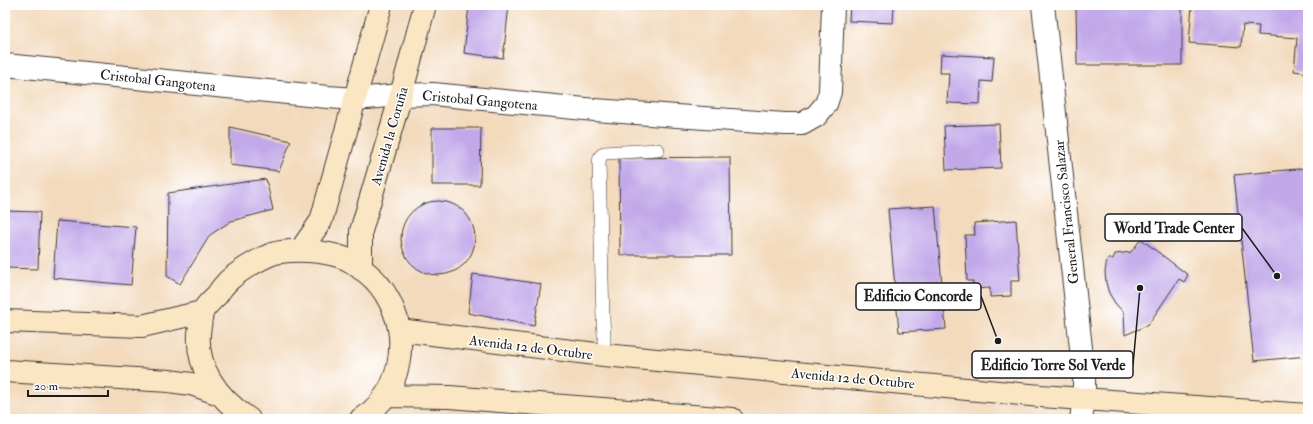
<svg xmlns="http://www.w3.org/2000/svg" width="1313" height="424" viewBox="0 0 1313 424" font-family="'IM FELL Double Pica',serif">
  <rect width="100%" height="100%" fill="#fff"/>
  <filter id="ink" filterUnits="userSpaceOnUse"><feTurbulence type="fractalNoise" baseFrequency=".025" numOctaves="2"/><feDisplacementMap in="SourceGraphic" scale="8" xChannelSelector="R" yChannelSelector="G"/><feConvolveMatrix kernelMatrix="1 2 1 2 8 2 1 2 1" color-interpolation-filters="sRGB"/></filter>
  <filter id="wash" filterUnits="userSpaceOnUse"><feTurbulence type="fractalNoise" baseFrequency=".012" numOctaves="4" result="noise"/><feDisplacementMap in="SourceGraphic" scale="16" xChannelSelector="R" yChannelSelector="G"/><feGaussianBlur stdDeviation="0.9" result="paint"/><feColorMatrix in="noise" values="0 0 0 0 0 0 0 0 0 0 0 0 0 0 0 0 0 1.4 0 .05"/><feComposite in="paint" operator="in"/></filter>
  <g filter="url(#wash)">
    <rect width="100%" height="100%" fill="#f3dabd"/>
    <g id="blocks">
      <path fill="#c1a8e9" d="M469 5H509L503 58 464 53Z
        M850 5H894L893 23 849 21Z
        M1076 5H1182V65H1077Z
        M1192 5H1308V73L1294 71 1297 38 1258 35 1259 26 1243 25 1241 47 1189 43Z
        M941 54 994 57 992 82 981 81 980 104 947 103 949 73H940Z
        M999 124 1001 168 946 170 944 126Z
        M230 127 291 141 279 171 230 165Z
        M432 128H481L480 185H432Z
        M730 157 731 255H620L619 158Z
        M1308 168V356L1254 361 1234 175Z
        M266 179 273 210 231 221 210 235 180 284 167 276 168 193Z
        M401 238a37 37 0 1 1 74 0a37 37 0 1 1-74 0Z
        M935 206 946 329 899 332 888 209Z
        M5 211 40 212 38 269 5 268Z
        M1016 220 1020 281H1011V296L990 297V288L973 289V281H967L965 235H975L974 223Z
        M57 221 136 227 131 285 53 278Z
        M1141 239 1188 275 1184 282 1179 279 1148 325 1125 335 1124 313 1115 303 1109 293 1106 283 1105 272 1107 259H1113L1115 254 1131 252Z
        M473 274 541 284 534 326 468 313Z"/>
    </g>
  </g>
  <g filter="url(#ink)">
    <use href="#blocks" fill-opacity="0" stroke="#3c3834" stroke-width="1"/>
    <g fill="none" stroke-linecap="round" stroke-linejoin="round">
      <g stroke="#3c3834" stroke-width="14">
        <path id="service" d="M604 355V335L603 319 599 162 600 157 604 153 658 150"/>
      </g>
      <g stroke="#3c3834" stroke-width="24">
        <path id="minor" d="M1043 5 1084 375V400L1081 419
          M5 65 328 97 355 99 401 95 433 94 595 110 785 124H802L816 116 826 104 830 92 833 5"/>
      </g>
      <g stroke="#3c3834" stroke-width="24">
        <path id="secondary" d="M300 251 321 221 381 5
          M361 269V231L401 95 425 5
          M5 321 142 326 202 312
          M399 330 604 355 1041 396 1308 415
          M5 371 169 381 191 384 219 394
          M385 396 449 397 732 419
          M249 419C217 398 193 365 200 326 201 321 201 315 203 311 206 305 212 300 217 295 220 290 224 285 228 281 239 271 259 259 272 254 291 248 326 251 344 258 352 261 360 268 367 273 385 287 398 313 400 336 402 369 391 400 361 419"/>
      </g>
      <use href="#service" stroke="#fff" stroke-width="13"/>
      <use href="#minor" stroke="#fff" stroke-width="22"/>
      <use href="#secondary" stroke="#fbe6c4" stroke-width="22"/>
    </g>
  </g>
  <g text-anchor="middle" stroke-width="3" stroke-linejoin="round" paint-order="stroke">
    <g font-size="14" fill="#1c1c1c" stroke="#fff">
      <text transform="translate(158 80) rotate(6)" y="5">Cristobal Gangotena</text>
      <text transform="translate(480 100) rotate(5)" y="5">Cristobal Gangotena</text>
      <text transform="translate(389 136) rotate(-74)" y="5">Avenida la Coruña</text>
      <text transform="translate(1066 212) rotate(-96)" y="5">General Francisco Salazar</text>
      <text transform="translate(531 347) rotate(7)" y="5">Avenida 12 de Octubre</text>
      <text transform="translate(853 378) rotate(5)" y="5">Avenida 12 de Octubre</text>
    </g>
  </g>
  <path fill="none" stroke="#1c1c1c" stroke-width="1.5" d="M1277 276L1242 228M998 341L981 296M1140 288L1133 365"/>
  <g fill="#1c1c1c" stroke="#fff" stroke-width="1.5">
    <circle cx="1277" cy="276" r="4"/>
    <circle cx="998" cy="341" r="4"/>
    <circle cx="1140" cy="288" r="4"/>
  </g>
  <g fill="#fff" stroke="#1c1c1c" stroke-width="1.5">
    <rect x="1105" y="214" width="137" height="27" rx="4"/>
    <rect x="856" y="283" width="125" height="27" rx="4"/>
    <rect x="972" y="351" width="161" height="27" rx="4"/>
  </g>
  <g font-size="15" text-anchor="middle" font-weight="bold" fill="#1c1c1c">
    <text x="1174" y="233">World Trade Center</text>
    <text x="918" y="301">Edificio Concorde</text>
    <text x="1053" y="370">Edificio Torre Sol Verde</text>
  </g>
  <rect width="1313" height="424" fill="none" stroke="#fff" stroke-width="20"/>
  <path d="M28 390v6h80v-6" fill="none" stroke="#1c1c1c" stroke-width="2"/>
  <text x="34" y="390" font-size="12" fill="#1c1c1c" stroke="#ffffff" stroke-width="3" paint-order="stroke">20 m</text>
</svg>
